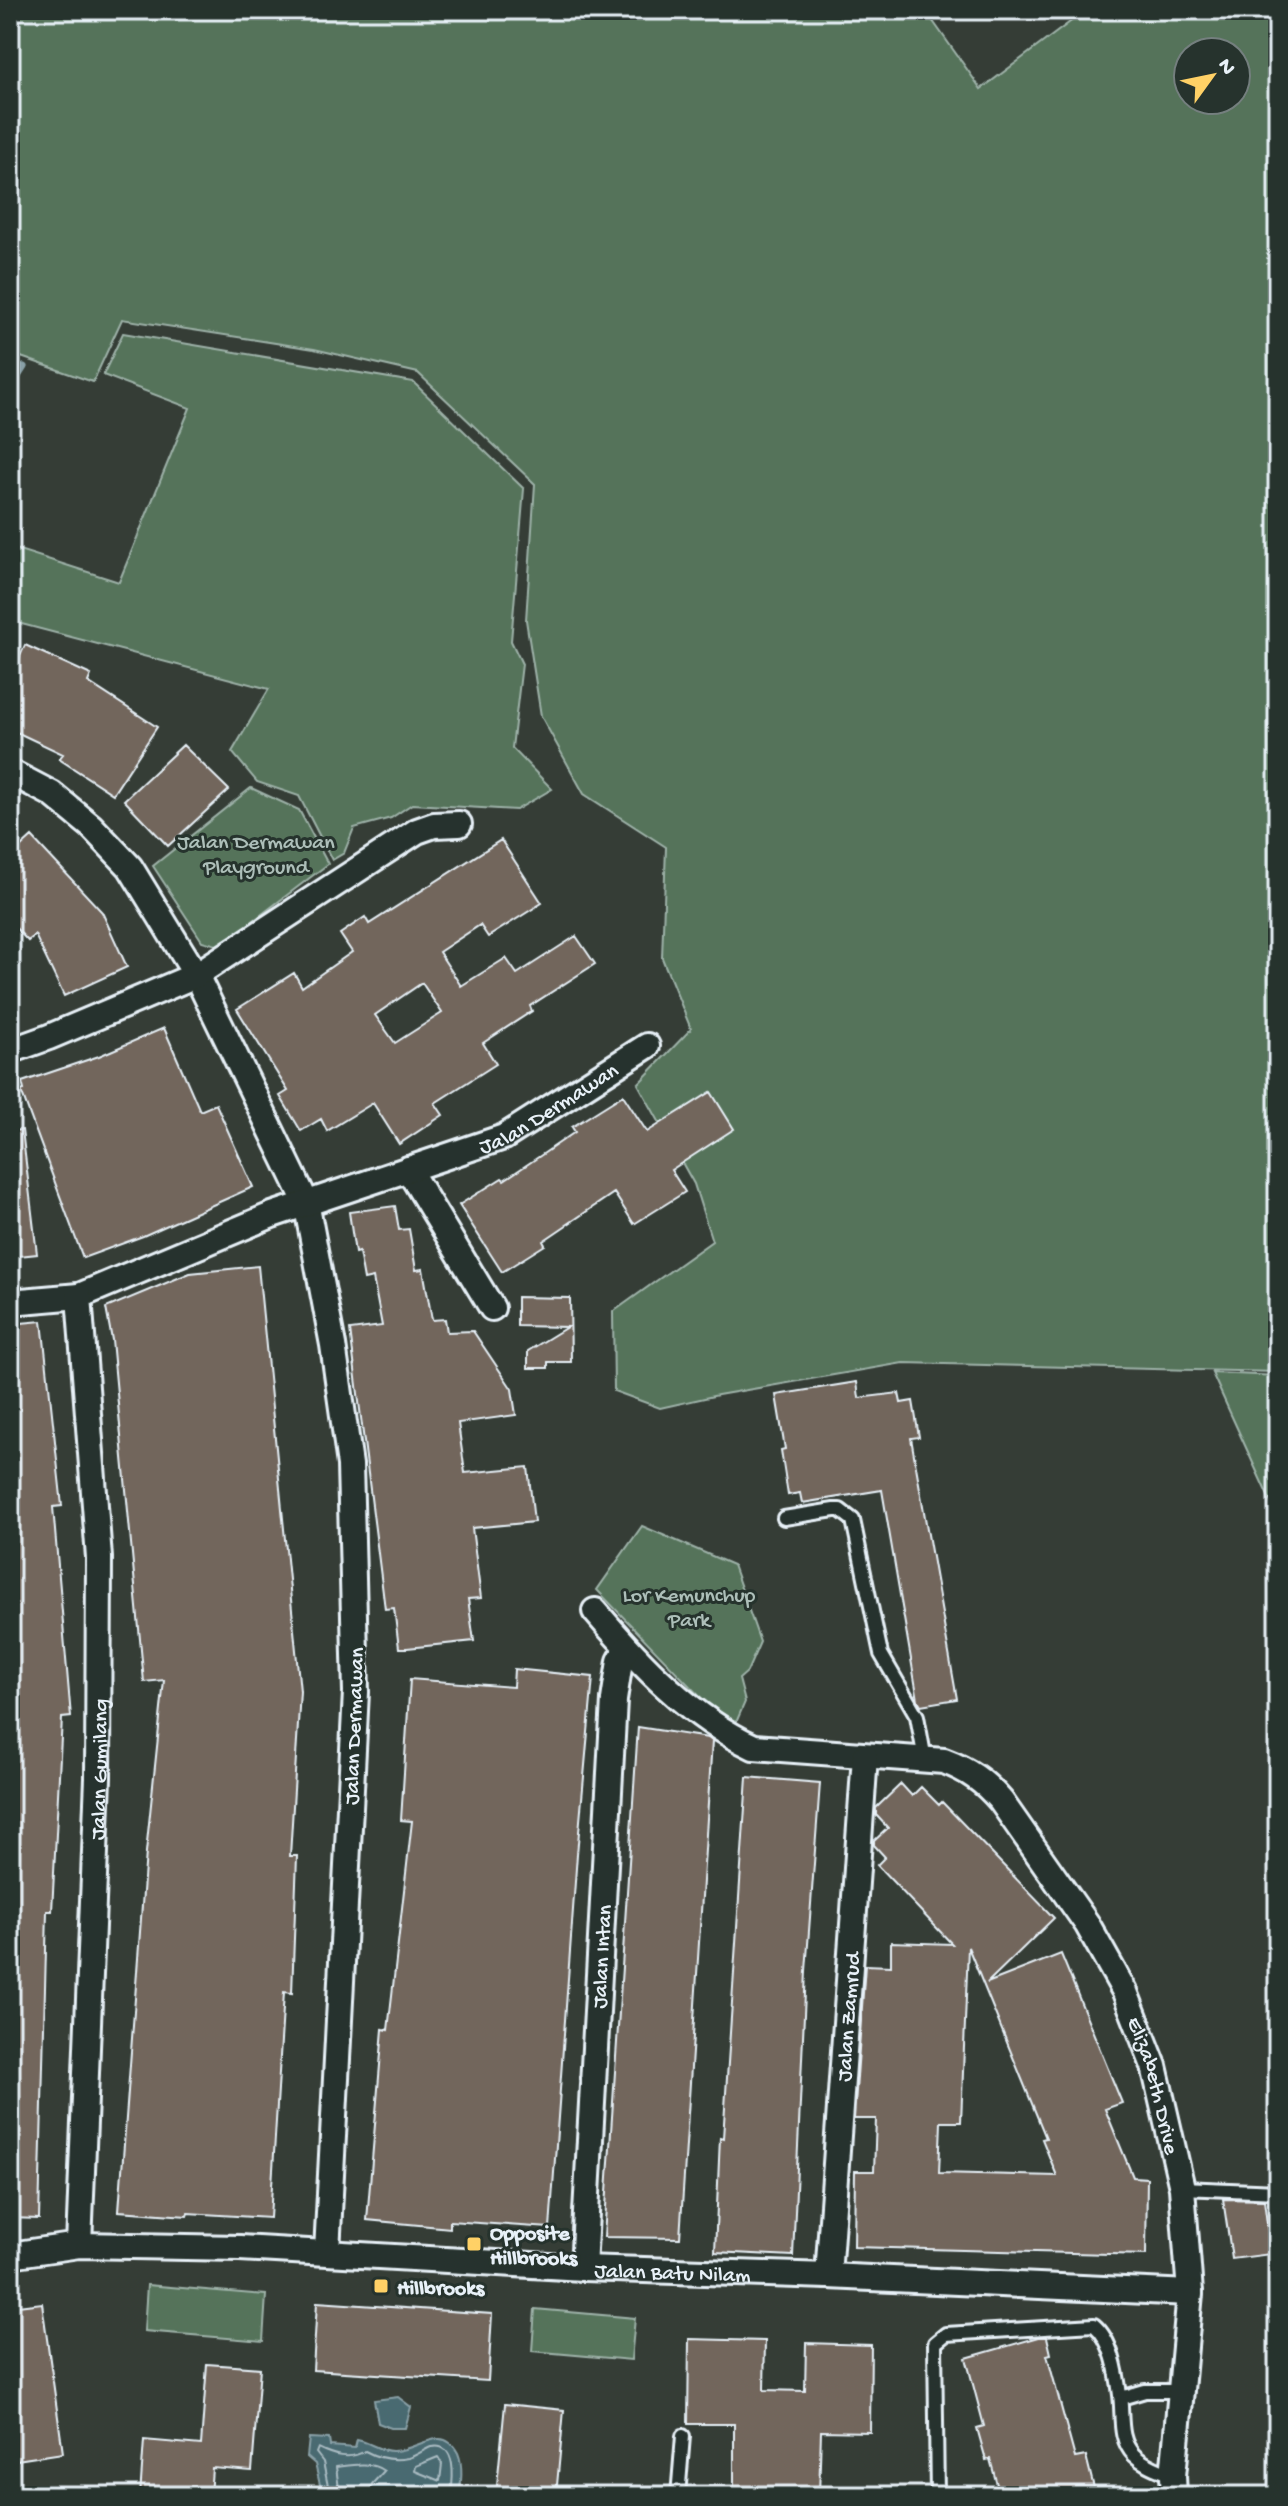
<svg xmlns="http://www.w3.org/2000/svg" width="1288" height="2506" viewBox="0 0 1288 2506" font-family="'Gochi Hand',sans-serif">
  <rect width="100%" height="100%" fill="#353d36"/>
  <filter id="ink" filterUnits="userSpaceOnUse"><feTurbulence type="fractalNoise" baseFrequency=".0125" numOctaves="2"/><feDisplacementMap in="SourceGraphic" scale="16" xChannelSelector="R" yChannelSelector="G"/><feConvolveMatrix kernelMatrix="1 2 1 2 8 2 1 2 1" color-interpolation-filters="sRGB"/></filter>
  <g filter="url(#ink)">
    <path fill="#55735a" stroke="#9eb2a9" stroke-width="2" fill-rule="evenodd" d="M10 10H925L981 89 1086 10H1278V1372L903 1363 718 1395 660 1408 614 1391 613 1312 712 1241 694 1184 638 1084 691 1029 662 958 666 847 584 794 541 716 526 620 535 484 418 373 314 349 122 319 93 382 21 357 15 366 10 364ZM1188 52H1236V100H1188Z
      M123 333 413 382 524 489 511 641 522 664 512 748 552 789 516 810 412 804 391 818 354 828 344 853 332 860 299 796 257 782 232 752 269 689 10 621V547L119 582 190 408 103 375Z
      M251 788 299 810 328 864 220 946 202 941 153 866Z
      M1212 1373 1278 1376V1518Z
      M642 1526 733 1565 760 1642 747 1672 739 1679 745 1702 735 1725 709 1706 597 1590Z
      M147 2285 266 2295 263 2341 144 2331Z
      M535 2309 635 2318 631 2360 532 2351Z"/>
    <path fill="#4a6a71" stroke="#89a0a7" stroke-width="2" d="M398 2397 411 2407 405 2428H391L378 2423 374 2400Z
      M309 2438 329 2439 330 2446 355 2448 357 2440C370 2442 379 2451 392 2451 416 2452 442 2422 458 2453 463 2465 462 2484 458 2496H427V2493C407 2490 388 2495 367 2496 354 2497 340 2496 327 2496L322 2493 315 2464 307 2457Z"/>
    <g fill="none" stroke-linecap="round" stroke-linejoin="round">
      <path stroke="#a9bbc2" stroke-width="2" d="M438 2457 442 2464 440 2481 415 2471 416 2466Z
        M330 2496 323 2462 316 2453 318 2448C332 2455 349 2461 365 2451 378 2458 393 2461 408 2458 416 2456 423 2450 431 2447 458 2441 453 2481 451 2496
        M340 2496 336 2467C352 2465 371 2461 384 2471L372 2484 369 2496"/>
      <path stroke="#89a0a7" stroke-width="7" d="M10 389 24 367"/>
    </g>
    <path fill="#72665c" stroke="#e8f1f8" stroke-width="2" fill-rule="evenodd" d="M25 645 91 675 88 682 157 727 113 794 59 759 63 754 10 729V678Z
      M183 745 229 790 168 846 124 800Z
      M32 837 102 912 127 967 64 996 35 935 28 941 10 922V857Z
      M501 840 542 903 488 937 480 925 439 952 461 986 506 958 517 974 576 936 595 964 530 1006 532 1011 483 1043 496 1064 435 1103 443 1115 399 1144 373 1103 327 1131 321 1119 301 1131 280 1096 288 1091 237 1009 294 973 302 987 352 952 340 934 365 917 369 924ZM422 983 442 1013 395 1043 375 1015Z
      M164 1028 200 1111 216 1104 253 1187 143 1236 83 1258 21 1091 24 1090 22 1082 99 1056Z
      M711 1092 734 1129 671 1170 685 1192 634 1224 614 1193 543 1241 545 1245 502 1272 459 1205 502 1178 504 1180 540 1156 575 1132 572 1127 623 1095 647 1132Z
      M22 1130 37 1254 10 1257V1131Z
      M395 1206 399 1230 409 1229 416 1270 423 1269 432 1320 445 1319 447 1332 473 1331 512 1389 516 1415 458 1423 465 1473 528 1467 534 1522 472 1528 481 1598 468 1599 474 1641 407 1648H399L394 1608 385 1609 350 1330 382 1326 373 1278 364 1280 359 1252 355 1253 349 1212Z
      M258 1266 300 1691 290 1856H297L292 1993 284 1992 270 2218 188 2213 187 2216 119 2211 146 1852 164 1680 144 1682 112 1340 106 1308 190 1273Z
      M517 1297 570 1298 571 1362H548V1368H528V1351L567 1327 517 1326Z
      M42 1321 62 1506 53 1507 71 1717 62 1718 52 1911H47L39 2219 10 2218V1324Z
      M857 1382 859 1398 899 1393 901 1403 913 1401 919 1437 911 1438 957 1699 921 1705 918 1700 882 1490 802 1503 800 1493 788 1495 781 1450 785 1449 776 1395Z
      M514 1669 593 1677 577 1854 550 2228 450 2221V2228L367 2220 383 2029 388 2030 412 1821 401 1820 410 1679 513 1687Z
      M638 1727 708 1738 712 1741 680 2238 604 2237Z
      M747 1777 820 1783 806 1971 793 2256 715 2252 720 2137 723 2138Z
      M901 1784 912 1796 921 1787 939 1805 942 1802 1054 1918 987 1983 1061 1954 1122 2103 1105 2109 1133 2177 1147 2178 1146 2255 854 2247 855 2171H874L876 2119H854L865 1965 891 1966V1942L952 1944 877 1865 885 1857 874 1845V1841L888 1828 876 1815V1808ZM968 1947 1046 2138 1042 2139 1057 2176 939 2173 941 2122H961Z
      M1223 2199 1264 2200 1271 2254 1232 2259Z
      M317 2302 492 2314 488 2381 313 2370Z
      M42 2303 63 2453 10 2461V2307Z
      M1039 2337H1047L1051 2354 1047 2355 1075 2458 1086 2456 1096 2496H1000L990 2459 986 2460 977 2428 984 2426 966 2358Z
      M689 2339 765 2341 764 2390 805 2391 806 2343 871 2345 870 2432 821 2431 819 2496H734V2424H688Z
      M207 2364 260 2368 252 2471 212 2468 210 2496H140L144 2440 201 2445Z
      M505 2404 564 2410 556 2496H496Z"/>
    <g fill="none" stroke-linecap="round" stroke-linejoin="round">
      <g stroke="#e8f1f8" stroke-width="18">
        <path id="service" d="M784 1518 834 1510H840L853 1520 881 1654 917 1716 925 1760
          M1182 2188 1278 2192
          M1121 2398 1145 2391H1181
          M678 2496 683 2436
          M937 2496 935 2343 946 2334 1094 2325C1112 2340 1117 2372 1120 2395 1123 2415 1118 2439 1134 2455 1145 2466 1160 2470 1173 2476"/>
      </g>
      <g stroke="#e8f1f8" stroke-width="30">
        <g id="minor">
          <path d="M10 772 52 794 91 826 130 867 196 975 306 1202 333 1345 350 1465 356 1692 327 2252"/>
          <path d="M10 1051 49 1037 196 975 417 831 434 825 459 824"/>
          <path d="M408 1169 492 1308"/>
          <path id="s1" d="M10 1302 79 1296 272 1215 504 1137 647 1046"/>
          <path id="s2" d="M595 1611C639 1663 691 1718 754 1747L944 1761C968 1770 984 1781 1001 1801L1087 1924 1125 1992 1154 2066 1182 2188 1190 2293 1173 2476 1174 2496"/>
          <path id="s3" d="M79 2245 98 1778 99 1558 79 1296"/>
          <path id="s4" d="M10 2255 79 2245 240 2248 583 2268 828 2276 1190 2293"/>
          <path id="s5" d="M583 2268 614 1700 620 1661 627 1648"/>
          <path id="s6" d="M828 2276 865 1756"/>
        </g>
      </g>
      <use href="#service" stroke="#26332d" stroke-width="12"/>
      <use href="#minor" stroke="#26332d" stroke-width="24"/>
    </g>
  </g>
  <g fill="#ffd166" stroke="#26332d" stroke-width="3">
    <rect x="466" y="2236" width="16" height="16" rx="4"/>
    <rect x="373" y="2278" width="16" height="16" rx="4"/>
  </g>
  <g text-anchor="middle" stroke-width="6" stroke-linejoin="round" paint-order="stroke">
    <g font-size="22" fill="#adbfb9" stroke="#26332d">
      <text x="256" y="848">Jalan Dermawan<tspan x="256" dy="25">Playground</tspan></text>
      <text x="689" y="1601">Lor Kemunchup<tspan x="689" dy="25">Park</tspan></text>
    </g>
    <g font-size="22" fill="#e8f1f8" stroke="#26332d">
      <text dy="8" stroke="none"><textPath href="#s1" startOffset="576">Jalan Dermawan</textPath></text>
      <text transform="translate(352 1726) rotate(-88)" y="8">Jalan Dermawan</text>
      <text dy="8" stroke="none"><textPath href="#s3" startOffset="476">Jalan Gumilang</textPath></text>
      <text dy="8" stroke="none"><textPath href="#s5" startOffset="312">Jalan Intan</textPath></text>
      <text dy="8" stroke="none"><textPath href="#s6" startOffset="260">Jalan Zamrud</textPath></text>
      <text dy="8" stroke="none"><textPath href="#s2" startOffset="798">Elizabeth Drive</textPath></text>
      <text dy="8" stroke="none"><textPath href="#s4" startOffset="664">Jalan Batu Nilam</textPath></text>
    </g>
    <g font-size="22" font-weight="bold" fill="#e8f1f8" stroke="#26332d" text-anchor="start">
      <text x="490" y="2239">Opposite<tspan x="490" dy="25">Hillbrooks</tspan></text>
      <text x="397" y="2294">Hillbrooks</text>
    </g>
  </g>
  <rect width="1288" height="2506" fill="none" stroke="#26332d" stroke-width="40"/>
  <rect x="20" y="20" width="1248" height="2466" fill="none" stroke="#e8f1f8" stroke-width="3" filter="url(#ink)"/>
  <g transform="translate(1212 76) rotate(57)"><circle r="38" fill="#26332d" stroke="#747f7e" stroke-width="2"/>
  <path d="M0-6L14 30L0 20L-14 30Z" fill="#ffd166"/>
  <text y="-12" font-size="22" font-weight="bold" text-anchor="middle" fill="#e8f1f8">N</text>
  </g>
</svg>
